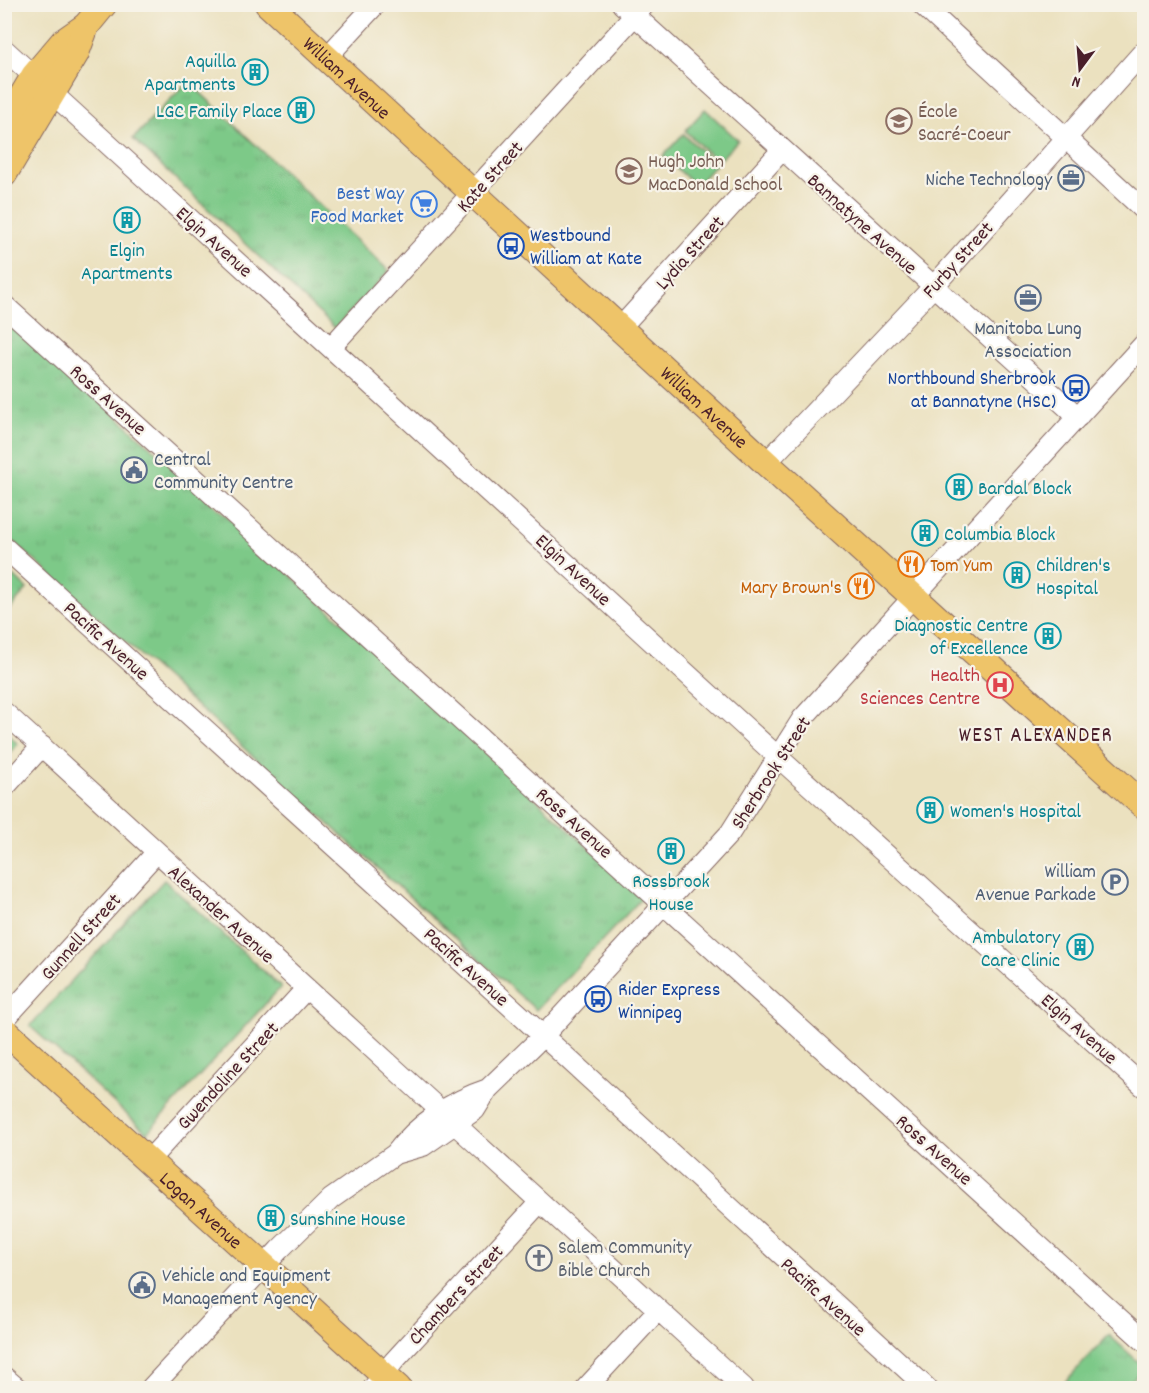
<svg xmlns="http://www.w3.org/2000/svg" width="1149" height="1393" viewBox="0 0 1149 1393" font-family="Dekko,sans-serif">
  <defs>
    <pattern id="park-tufts" width="24" height="20" patternUnits="userSpaceOnUse" patternTransform="scale(1.5)"><rect width="24" height="20" fill="#7dc988"/><path d="M3 7l-1-3M5 7V3M7 7l1-3M15 17l-1-3M17 17v-4M19 17l1-3" fill="none" stroke="#6eac76"/></pattern>
  </defs>
  <rect width="100%" height="100%" fill="#f7f3e8"/>
  <filter id="ink" filterUnits="userSpaceOnUse"><feTurbulence type="fractalNoise" baseFrequency=".0167" numOctaves="2"/><feDisplacementMap in="SourceGraphic" scale="12" xChannelSelector="R" yChannelSelector="G"/><feConvolveMatrix kernelMatrix="1 2 1 2 8 2 1 2 1" color-interpolation-filters="sRGB"/></filter>
  <filter id="wash" filterUnits="userSpaceOnUse"><feTurbulence type="fractalNoise" baseFrequency=".008" numOctaves="4" result="noise"/><feDisplacementMap in="SourceGraphic" scale="24" xChannelSelector="R" yChannelSelector="G"/><feGaussianBlur stdDeviation="1.35" result="paint"/><feColorMatrix in="noise" values="0 0 0 0 0 0 0 0 0 0 0 0 0 0 0 0 0 1.4 0 .05"/><feComposite in="paint" operator="in"/></filter>
  <g filter="url(#wash)">
    <rect width="100%" height="100%" fill="#ebe1bf"/>
    <path fill="#7dc988" stroke="#64745a" stroke-width="1.5" d="M705 109 738 140 718 162 685 131Z
      M683 134 716 164 696 186 663 156Z
      M5 732 18 744 5 758H4Z"/>
    <path fill="url(#park-tufts)" stroke="#64745a" stroke-width="1.5" d="M188 81 389 271 335 328 133 139Z
      M4 313 643 897 536 1010 5 534Z
      M14 576 27 589 5 615V587Z
      M164 880 281 987 147 1133 30 1026Z
      M1109 1335 1144 1367 1125 1388H1070L1064 1383Z"/>
  </g>
  <g filter="url(#ink)">
    <g fill="none" stroke-linecap="round" stroke-linejoin="round">
      <g stroke="#82635f" stroke-width="22">
        <path id="minor" d="M622 4 1078 417
          M921 4 1144 210
          M4 49 778 757 1144 1087
          M326 58 376 4
          M4 305 1144 1341
          M620 328 782 150
          M332 346 645 4
          M766 463 933 287 1144 51
          M4 547 529 1023 927 1388
          M4 712 442 1112
          M4 788 42 746
          M4 1020 156 853
          M456 1125 744 1388
          M395 1154C418 1123 452 1101 488 1089
          M148 1161 305 990
          M4 1377 17 1388
          M151 1388 279 1250 331 1199 395 1154 423 1146 475 1110 488 1089 543 1036 730 833 802 719 1144 344
          M373 1388 394 1361 540 1202
          M586 1388 658 1310"/>
      </g>
      <g stroke="#82635f" stroke-width="28">
        <g id="major">
          <path id="s1" d="M268 4 766 463 1144 806"/>
          <path d="M4 127 34 76 63 42 86 26 104 4"/>
          <path d="M4 174 76 53 86 26"/>
          <path id="s2" d="M4 1030 398 1388"/>
        </g>
      </g>
      <use href="#minor" stroke="#fff" stroke-width="20"/>
      <use href="#major" stroke="#eec469" stroke-width="26"/>
    </g>
  </g>
  <defs>
    <g id="building-ring" transform="scale(1.35)"><circle r="9.5" fill="#f7f3e8" stroke="#0f9aa8" stroke-width="1.5"/><path d="M-4-6H4V6H1V3H-1V6H-4ZM-2.5-4.3h1.7v1.8h-1.7ZM.8-4.3h1.7v1.8H.8ZM-2.5-1h1.7V.8h-1.7ZM.8-1h1.7V.8H.8Z" fill="#0f9aa8"/></g>
    <g id="school-ring" transform="scale(1.35)"><circle r="9.5" fill="#f7f3e8" stroke="#8d6e63" stroke-width="1.5"/><path d="M0-5L7-2L0 1L-7-2ZM-4 1L0 2.5L4 1V4Q0 6-4 4Z" fill="#8d6e63"/></g>
    <g id="office-ring" transform="scale(1.35)"><circle r="9.5" fill="#f7f3e8" stroke="#5c6f8a" stroke-width="1.5"/><path d="M-6-3h4V-5.5h4V-3h4V5H-6ZM-1-4.5V-3h2v-1.5ZM-6 0V1H6V0Z" fill="#5c6f8a"/></g>
    <g id="supermarket-ring" transform="scale(1.35)"><circle r="9.5" fill="#f7f3e8" stroke="#3f7fe0" stroke-width="1.5"/><path d="M-6-5.5h2.5l.6 2H6L4.5 2H-2.5L-4.4-4H-6ZM-1.5 3.2a1.3 1.3 0 1 0 .1 0ZM3 3.2a1.3 1.3 0 1 0 .1 0Z" fill="#3f7fe0"/></g>
    <g id="bus-ring" transform="scale(1.35)"><circle r="9.5" fill="#f7f3e8" stroke="#1a4fb4" stroke-width="1.5"/><path d="M-5-6H5V4H4V6H2V4H-2V6H-4V4H-5ZM-3.5-4V0h7V-4ZM-3.5 1.2v1.5H-2V1.2ZM2 1.2v1.5H3.5V1.2Z" fill="#1a4fb4"/></g>
    <g id="civic-ring" transform="scale(1.35)"><circle r="9.5" fill="#f7f3e8" stroke="#5c6f8a" stroke-width="1.5"/><path d="M-.6-6.5H3V-4.5H.6V-3L4-1V1h2V6H-6V1h2V-1L-.6-3ZM-1.2 2.5V6h2.4V2.5Z" fill="#5c6f8a"/></g>
    <g id="restaurant-ring" transform="scale(1.35)"><circle r="9.5" fill="#f7f3e8" stroke="#e8710a" stroke-width="1.5"/><path d="M-5-6h1v4h1v-4h1v4h1v-4h1v5L-1.5 .5V6h-2V.5L-5-1ZM5-6V6H3V1.5H1.5Q1.5-4 5-6Z" fill="#e8710a"/></g>
    <g id="hospital-ring" transform="scale(1.35)"><circle r="9.5" fill="#f7f3e8" stroke="#e0444e" stroke-width="1.5"/><path d="M-5-5h3v3.5h4V-5h3V5h-3V1.5h-4V5h-3Z" fill="#e0444e"/></g>
    <g id="parking-ring" transform="scale(1.35)"><circle r="9.5" fill="#f7f3e8" stroke="#5c6f8a" stroke-width="1.5"/><path d="M-3.5-5.5H1a3.5 3.5 0 0 1 0 7H-1V5.5H-3.5ZM-1-3.4V-.6H.8a1.4 1.4 0 0 0 0-2.8Z" fill="#5c6f8a"/></g>
    <g id="church-ring" transform="scale(1.35)"><circle r="9.5" fill="#f7f3e8" stroke="#6b7280" stroke-width="1.5"/><path d="M-1.2-6h2.4v3.5h3.3v2.4h-3.3V6h-2.4V-.1h-3.3v-2.4h3.3Z" fill="#6b7280"/></g>
  </defs>
  <g fill-rule="evenodd">
    <use href="#building-ring" x="255" y="72"/>
    <use href="#building-ring" x="301" y="110"/>
    <use href="#school-ring" x="899" y="121"/>
    <use href="#school-ring" x="629" y="171"/>
    <use href="#office-ring" x="1071" y="178"/>
    <use href="#supermarket-ring" x="424" y="204"/>
    <use href="#building-ring" x="127" y="220"/>
    <use href="#bus-ring" x="511" y="246"/>
    <use href="#office-ring" x="1028" y="298"/>
    <use href="#bus-ring" x="1076" y="388"/>
    <use href="#civic-ring" x="134" y="470"/>
    <use href="#building-ring" x="959" y="487"/>
    <use href="#building-ring" x="925" y="533"/>
    <use href="#restaurant-ring" x="911" y="564"/>
    <use href="#building-ring" x="1017" y="575"/>
    <use href="#restaurant-ring" x="861" y="586"/>
    <use href="#building-ring" x="1048" y="636"/>
    <use href="#hospital-ring" x="1000" y="685"/>
    <use href="#building-ring" x="930" y="810"/>
    <use href="#building-ring" x="671" y="851"/>
    <use href="#parking-ring" x="1115" y="882"/>
    <use href="#building-ring" x="1080" y="947"/>
    <use href="#bus-ring" x="598" y="999"/>
    <use href="#building-ring" x="271" y="1218"/>
    <use href="#church-ring" x="539" y="1258"/>
    <use href="#civic-ring" x="142" y="1285"/>
  </g>
  <g text-anchor="middle" stroke-width="4.5" stroke-linejoin="round" paint-order="stroke">
    <g font-size="20" fill="#0d838f" stroke="#f7f3e8" text-anchor="start">
      <text x="236" y="67" text-anchor="end">Aquilla<tspan x="236" dy="23">Apartments</tspan></text>
      <text x="282" y="117" text-anchor="end">LGC Family Place</text>
      <text x="127" y="256" text-anchor="middle">Elgin<tspan x="127" dy="23">Apartments</tspan></text>
      <text x="978" y="494">Bardal Block</text>
      <text x="944" y="540">Columbia Block</text>
      <text x="1036" y="571">Children's<tspan x="1036" dy="23">Hospital</tspan></text>
      <text x="1028" y="631" text-anchor="end">Diagnostic Centre<tspan x="1028" dy="23">of Excellence</tspan></text>
      <text x="950" y="817">Women's Hospital</text>
      <text x="671" y="887" text-anchor="middle">Rossbrook<tspan x="671" dy="23">House</tspan></text>
      <text x="1060" y="943" text-anchor="end">Ambulatory<tspan x="1060" dy="23">Care Clinic</tspan></text>
      <text x="290" y="1225">Sunshine House</text>
    </g>
    <g font-size="20" fill="#4a1f2b" stroke="#f7f3e8">
      <text dy="7" stroke="none"><textPath href="#s1" startOffset="108">William Avenue</textPath></text>
      <text transform="translate(489 176) rotate(-48)" y="7">Kate Street</text>
      <text transform="translate(863 223) rotate(42)" y="7">Bannatyne Avenue</text>
      <text transform="translate(215 241) rotate(42)" y="7">Elgin Avenue</text>
      <text transform="translate(689 252) rotate(-48)" y="7">Lydia Street</text>
      <text transform="translate(957 259) rotate(-48)" y="7">Furby Street</text>
      <text transform="translate(109 399) rotate(42)" y="7">Ross Avenue</text>
      <text dy="7" stroke="none"><textPath href="#s1" startOffset="594">William Avenue</textPath></text>
      <text transform="translate(574 569) rotate(43)" y="7">Elgin Avenue</text>
      <text transform="translate(107 640) rotate(42)" y="7">Pacific Avenue</text>
      <text transform="translate(770 772) rotate(-57)" y="7">Sherbrook Street</text>
      <text transform="translate(575 822) rotate(42)" y="7">Ross Avenue</text>
      <text transform="translate(222 913) rotate(42)" y="7">Alexander Avenue</text>
      <text transform="translate(80 936) rotate(-48)" y="7">Gunnell Street</text>
      <text transform="translate(467 966) rotate(42)" y="7">Pacific Avenue</text>
      <text transform="translate(1080 1028) rotate(42)" y="7">Elgin Avenue</text>
      <text transform="translate(227 1075) rotate(-47)" y="7">Gwendoline Street</text>
      <text transform="translate(935 1149) rotate(42)" y="7">Ross Avenue</text>
      <text dy="7" stroke="none"><textPath href="#s2" startOffset="267">Logan Avenue</textPath></text>
      <text transform="translate(455 1294) rotate(-47)" y="7">Chambers Street</text>
      <text transform="translate(824 1296) rotate(42)" y="7">Pacific Avenue</text>
    </g>
    <g font-size="20" fill="#785e54" stroke="#f7f3e8" text-anchor="start">
      <text x="918" y="117">École<tspan x="918" dy="23">Sacré-Coeur</tspan></text>
      <text x="648" y="167">Hugh John<tspan x="648" dy="23">MacDonald School</tspan></text>
    </g>
    <g font-size="20" fill="#4e5e75" stroke="#f7f3e8" text-anchor="end">
      <text x="1052" y="185">Niche Technology</text>
      <text x="1028" y="334" text-anchor="middle">Manitoba Lung<tspan x="1028" dy="23">Association</tspan></text>
      <text x="154" y="465" text-anchor="start">Central<tspan x="154" dy="23">Community Centre</tspan></text>
      <text x="1096" y="877">William<tspan x="1096" dy="23">Avenue Parkade</tspan></text>
      <text x="162" y="1281" text-anchor="start">Vehicle and Equipment<tspan x="162" dy="23">Management Agency</tspan></text>
    </g>
    <g font-size="20" fill="#366cbe" stroke="#f7f3e8" text-anchor="end">
      <text x="404" y="199">Best Way<tspan x="404" dy="23">Food Market</tspan></text>
    </g>
    <g font-size="20" fill="#164399" stroke="#f7f3e8" text-anchor="start">
      <text x="530" y="241">Westbound<tspan x="530" dy="23">William at Kate</tspan></text>
      <text x="1056" y="384" text-anchor="end">Northbound Sherbrook<tspan x="1056" dy="23">at Bannatyne (HSC)</tspan></text>
      <text x="618" y="995">Rider Express<tspan x="618" dy="23">Winnipeg</tspan></text>
    </g>
    <g font-size="20" fill="#c56008" stroke="#f7f3e8" text-anchor="start">
      <text x="930" y="571">Tom Yum</text>
      <text x="842" y="593" text-anchor="end">Mary Brown's</text>
    </g>
    <g font-size="20" fill="#be3a42" stroke="#f7f3e8" text-anchor="end">
      <text x="980" y="681">Health<tspan x="980" dy="23">Sciences Centre</tspan></text>
    </g>
    <g font-size="20" fill="#5b616d" stroke="#f7f3e8" text-anchor="start">
      <text x="558" y="1253">Salem Community<tspan x="558" dy="23">Bible Church</tspan></text>
    </g>
    <g font-size="21" letter-spacing="1.5" fill="#4a1f2b" stroke="#f7f3e8">
      <text x="1036" y="741">WEST ALEXANDER</text>
    </g>
  </g>
  <rect width="1149" height="1393" fill="none" stroke="#f7f3e8" stroke-width="24"/>
  <g transform="translate(1080 69) rotate(196)" stroke="#f7f3e8" stroke-width="4.5" paint-order="stroke">
  <path d="M0-4.5L10 22L0 15L-10 22Z" fill="#4a1f2b"/>
  <text y="-9" font-size="16" font-weight="bold" text-anchor="middle" fill="#4a1f2b">N</text>
  </g>
</svg>
